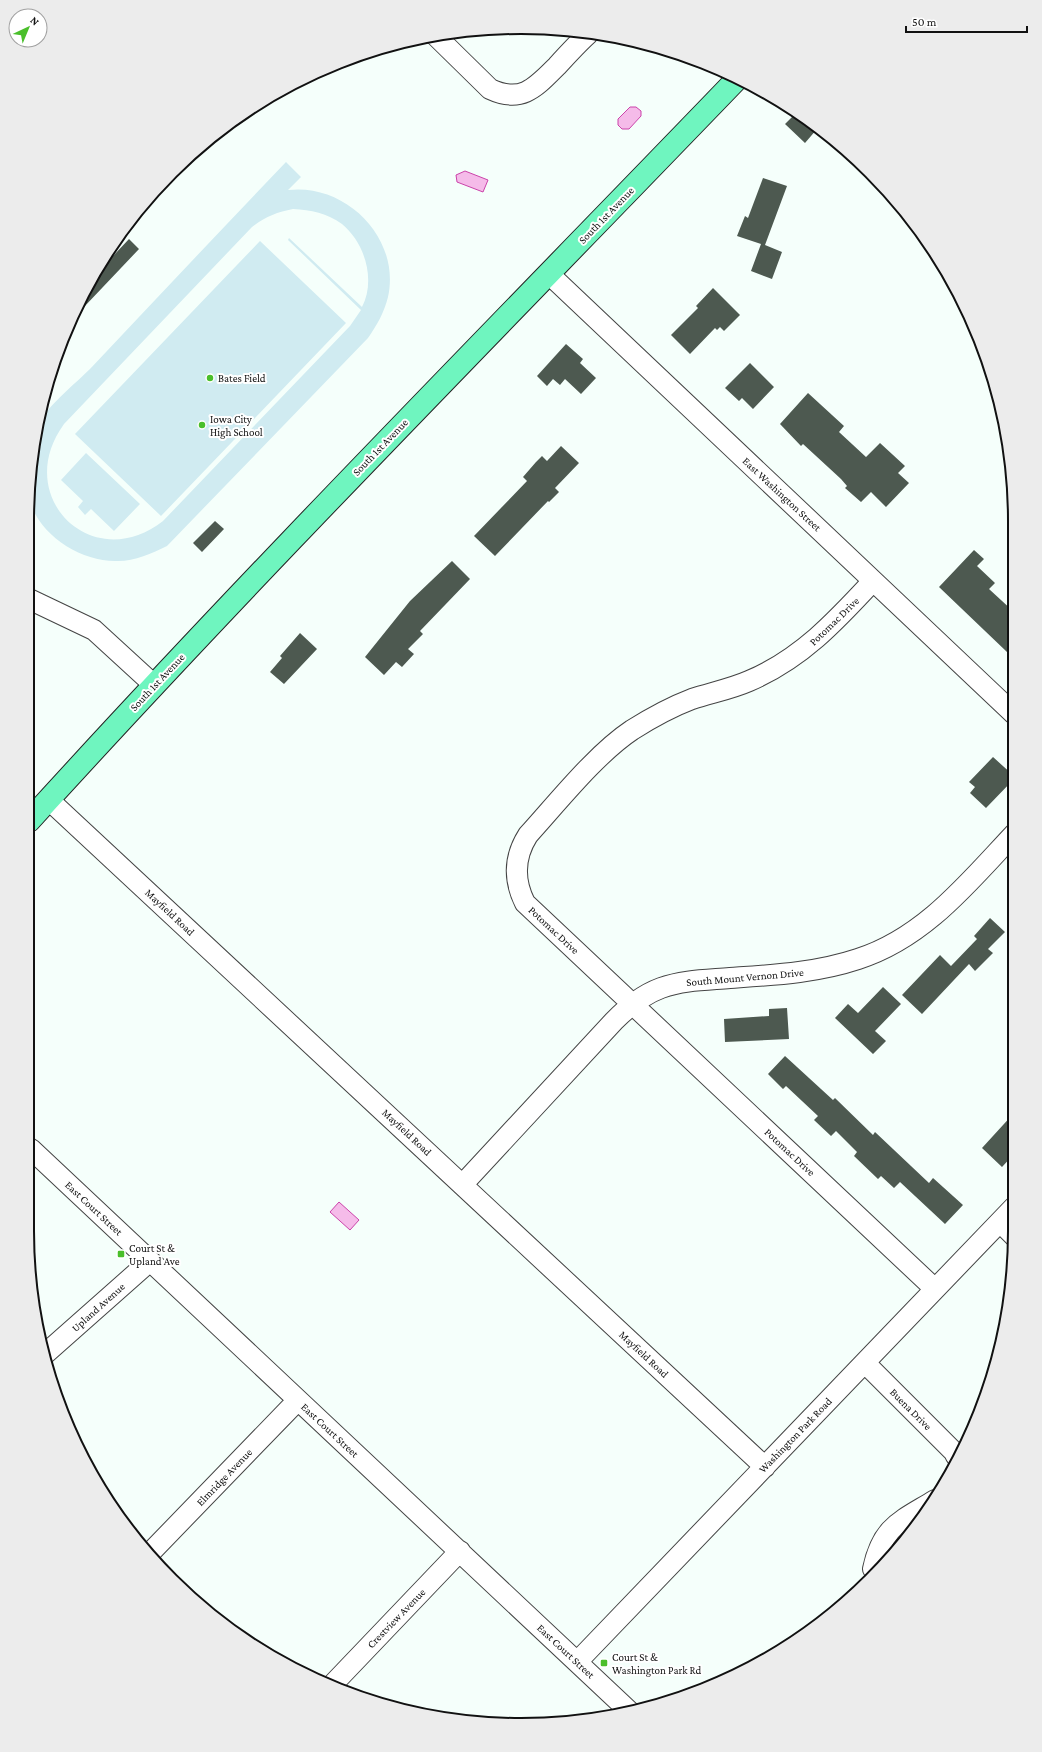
<svg xmlns="http://www.w3.org/2000/svg" width="1042" height="1752" viewBox="0 0 1042 1752" font-family="'Crimson Pro',serif">
  <rect width="100%" height="100%" fill="#f5fffb"/>
  <path fill="#d0ebf1" fill-rule="evenodd" d="M286 162 301 177 288 190C346 183 401 238 388 297 384 313 377 325 368 338L167 546C151 554 133 562 115 561 78 561 34 532 28 493 27 485 39 429 42 419 45 409 80 379 90 369 155 300 220 231 286 162ZM293 209C311 210 327 213 342 224 365 243 376 280 362 307L289 238 288 240 361 310 350 326 163 521C93 576 11 497 64 424L252 227C265 217 277 212 293 209Z
    M260 241 346 323 161 516 75 434Z
    M86 453 140 504 114 531 91 509 85 515 78 507 83 501 61 480Z"/>
  <path fill="#f5bbe9" stroke="#cb43aa" d="M630 107H636L641 111V116L629 129H622L618 125V119Z
    M465 171 488 180 483 192 457 182 456 175Z
    M339 1202 359 1220 350 1230 330 1212Z"/>
  <path fill="#4d5950" d="M797 112 817 129 805 143 785 124Z
    M763 178 787 186 765 245 782 252 772 279 751 271 761 244 737 236 745 216 748 218Z
    M129 239 139 249 84 307 82 305 97 273Z
    M713 288 740 315 724 331 720 327 717 330 715 328 690 354 671 335 698 308 696 306Z
    M566 344 583 359 580 363 596 378 581 394 565 379 560 385 553 379 547 386 537 376Z
    M750 363 774 387 753 409 742 398 739 401 725 388Z
    M808 393 844 426 839 432 866 457 880 443 905 466 898 473 909 483 886 507 871 492 861 502 845 488 847 486 841 479 803 444 801 446 780 424Z
    M561 446 579 463 555 488 559 492 549 502 548 501 495 556 474 536 527 481 523 477 536 462 542 456 547 461Z
    M215 521 224 529 202 552 193 543Z
    M974 550 984 559 977 566 995 583 989 589 1014 612V644L1007 652 939 587Z
    M452 561 470 579 420 631 423 634 408 649 414 654 402 667 396 662 384 675 365 657 410 601Z
    M300 633 317 649 284 684 270 672 282 658 280 656Z
    M993 757 1014 776V779L986 808 970 793 975 787 969 782Z
    M990 918 1005 932 988 949 993 953 975 971 969 964 922 1014 902 995 940 955 951 966 977 939 974 936Z
    M883 987 901 1004 875 1031 886 1041 873 1054 835 1018 848 1004 858 1013Z
    M787 1008 789 1039 725 1042 724 1019 769 1016V1009Z
    M785 1056 833 1100 835 1098 873 1135 875 1132 929 1183 933 1178 963 1205 945 1224 900 1182 894 1188 881 1176 878 1179 854 1156 857 1152 836 1131 831 1136 814 1120 818 1116 786 1086 783 1089 768 1074Z
    M1014 1113V1154L1002 1167 982 1148Z"/>
  <g fill="none" stroke-linecap="round" stroke-linejoin="round">
    <g stroke="#444" stroke-width="22">
      <path id="minor" d="M435 35 490 89C522 104 536 87 557 66 567 55 577 44 588 34
        M549 274 1014 714
        M873 581C836 621 801 659 749 681 731 689 710 693 692 699 671 707 651 718 632 730 596 754 558 802 528 835 514 857 513 879 525 903L935 1289
        M29 599 94 630 154 685
        M49 800 765 1467
        M31 1149 629 1711
        M463 1184 614 1021C628 1007 642 995 661 988 683 980 706 980 730 978 773 975 816 973 858 959 924 938 968 883 1014 834
        M1000 1222 1014 1236
        M45 1354 150 1261
        M865 1363 954 1452 956 1456
        M149 1554 298 1400
        M873 1569C882 1526 901 1521 935 1500
        M577 1662 1014 1207
        M333 1684 460 1551"/>
    </g>
    <g stroke="#222" stroke-width="24">
      <path id="major" d="M29 821C259 568 500 325 737 79"/>
    </g>
    <use href="#minor" stroke="#fff" stroke-width="20"/>
    <use href="#major" stroke="#6ff5bf" stroke-width="22"/>
  </g>
  <g fill="#4abf2b" stroke="#fff" stroke-width="1.5">
    <circle cx="210" cy="378" r="4"/>
    <circle cx="202" cy="425" r="4"/>
    <rect x="117" y="1250" width="8" height="8" rx="2"/>
    <rect x="600" y="1659" width="8" height="8" rx="2"/>
  </g>
  <g text-anchor="middle" stroke-width="4" stroke-linejoin="round" paint-order="stroke">
    <g font-size="11" fill="#111" stroke="#fff">
      <text transform="translate(606 215) rotate(-46)" y="4">South 1st Avenue</text>
      <text transform="translate(380 447) rotate(-46)" y="4">South 1st Avenue</text>
      <text transform="translate(782 494) rotate(43)" y="4">East Washington Street</text>
      <text transform="translate(834 621) rotate(-44)" y="4">Potomac Drive</text>
      <text transform="translate(157 682) rotate(-47)" y="4">South 1st Avenue</text>
      <text transform="translate(170 912) rotate(43)" y="4">Mayfield Road</text>
      <text transform="translate(554 930) rotate(43)" y="4">Potomac Drive</text>
      <text transform="translate(745 977) rotate(-5)" y="4">South Mount Vernon Drive</text>
      <text transform="translate(407 1132) rotate(43)" y="4">Mayfield Road</text>
      <text transform="translate(790 1152) rotate(43)" y="4">Potomac Drive</text>
      <text transform="translate(94 1208) rotate(43)" y="4">East Court Street</text>
      <text transform="translate(98 1307) rotate(-42)" y="4">Upland Avenue</text>
      <text transform="translate(644 1354) rotate(43)" y="4">Mayfield Road</text>
      <text transform="translate(911 1409) rotate(45)" y="4">Buena Drive</text>
      <text transform="translate(330 1430) rotate(43)" y="4">East Court Street</text>
      <text transform="translate(795 1435) rotate(-46)" y="4">Washington Park Road</text>
      <text transform="translate(224 1477) rotate(-46)" y="4">Elmridge Avenue</text>
      <text transform="translate(396 1618) rotate(-46)" y="4">Crestview Avenue</text>
      <text transform="translate(566 1651) rotate(43)" y="4">East Court Street</text>
    </g>
    <g font-size="11" fill="#111" stroke="#fff" text-anchor="start">
      <text x="218" y="382">Bates Field</text>
      <text x="210" y="423">Iowa City<tspan x="210" dy="13">High School</tspan></text>
      <text x="129" y="1252">Court St &amp;<tspan x="129" dy="13">Upland Ave</tspan></text>
      <text x="612" y="1661">Court St &amp;<tspan x="612" dy="13">Washington Park Rd</tspan></text>
    </g>
  </g>
  <path d="M0 0H1042V1752H0ZM521 34H521A487 487 0 0 1 1008 521V1231A487 487 0 0 1 521 1718H521A487 487 0 0 1 34 1231V521A487 487 0 0 1 521 34Z" fill="#ececec" fill-rule="evenodd"/>
  <path fill="none" stroke="#111" stroke-width="2" d="M521 34H521A487 487 0 0 1 1008 521V1231A487 487 0 0 1 521 1718H521A487 487 0 0 1 34 1231V521A487 487 0 0 1 521 34Z"/>
  <g transform="translate(28 28) rotate(44)"><circle r="19" fill="#ffffff" stroke="#a0a0a0"/>
  <path d="M0-3L7 15L0 10L-7 15Z" fill="#4abf2b"/>
  <text y="-6" font-size="11" font-weight="bold" text-anchor="middle" fill="#111111">N</text>
  </g>
  <path d="M906 26v6h121v-6" fill="none" stroke="#111111" stroke-width="2"/>
  <text x="912" y="26" font-size="12" fill="#111111" stroke="#ffffff" stroke-width="3" paint-order="stroke">50 m</text>
</svg>
